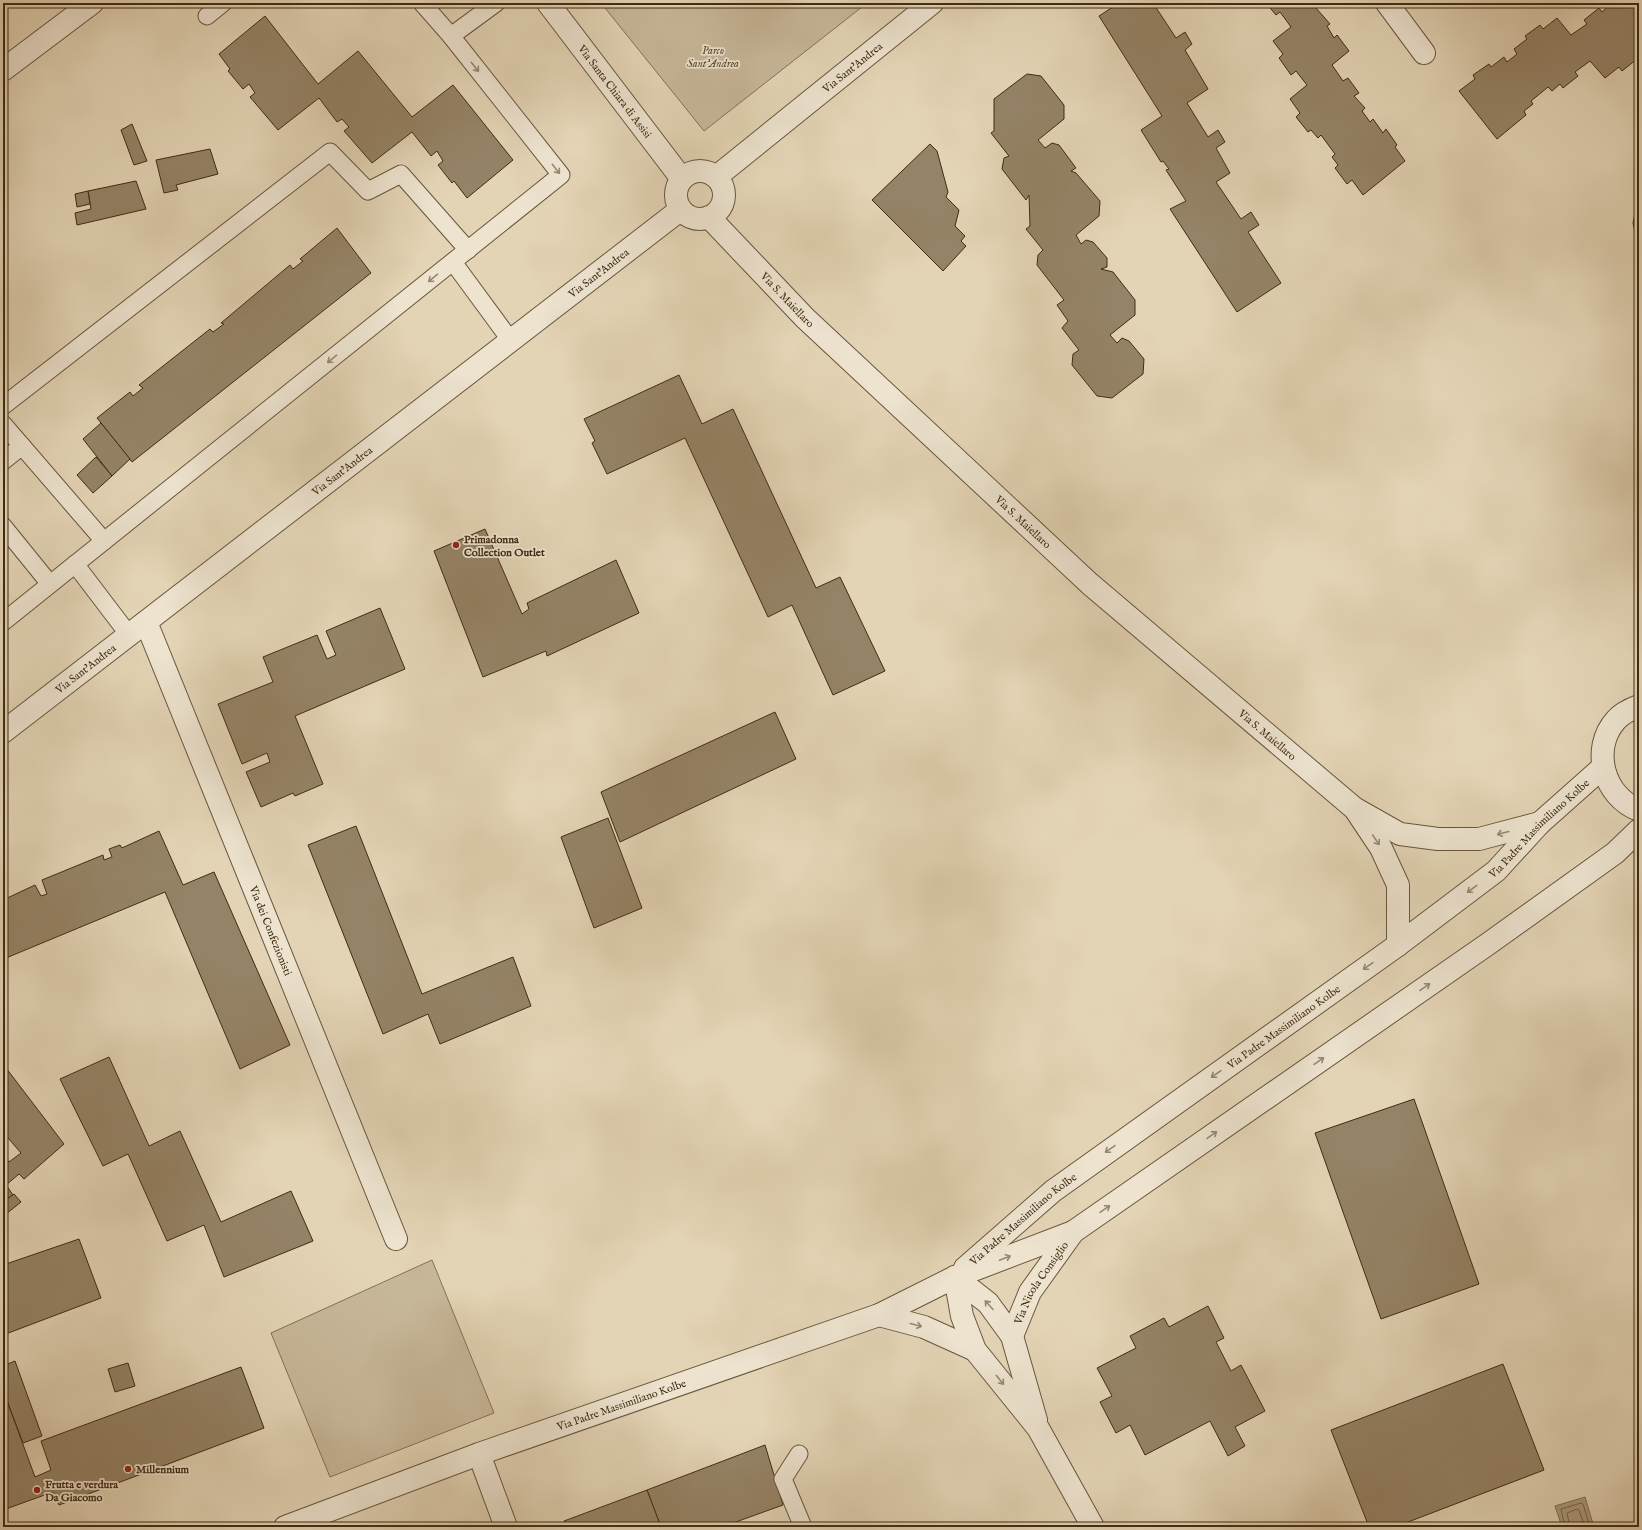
<svg xmlns="http://www.w3.org/2000/svg" width="1642" height="1530" font-family="'IM FELL English',serif">
<style>
.green{fill:#c7b799;stroke:#847156}
.water{fill:#ac9b7e;stroke:#816e53}
.lines{fill:none;stroke-linecap:round;stroke-linejoin:round}
.shore{stroke:#766348;stroke-width:1}
.building{fill:#958367;stroke:#402b13}
.service-casing{stroke:#69553c;stroke-width:19}
.minor-casing{stroke:#69553c;stroke-width:24}
.tertiary-casing{stroke:#69553c;stroke-width:24}
.service{stroke:#ede3cf;stroke-width:17}
.minor{stroke:#ede3cf;stroke-width:22}
.tertiary{stroke:#ede3cf;stroke-width:22}
.oneway{stroke:#968771}
.poi-dot{fill:#8f2418;stroke:#ede3cf;stroke-width:1.5}
.labels{text-anchor:middle;stroke-width:3.5;stroke-linejoin:round;paint-order:stroke}
.park-label{font-size:11px;font-style:italic;fill:#5b472e;stroke:#ede3cf}
.street-label{font-size:11px;fill:#402b13;stroke:#ede3cf}
.poi-label{font-size:11px;font-weight:bold;fill:#402b13;stroke:#ede3cf;text-anchor:start}
</style>
<rect width="100%" height="100%" fill="#e3d4b5"/>
<filter id="stains"><feTurbulence type="fractalNoise" baseFrequency=".005" numOctaves="4"/><feColorMatrix values="0 0 0 0 .2 0 0 0 0 .09 0 0 0 0 .02 0 0 0 .5 -.17"/></filter>
<radialGradient id="worn" r=".72"><stop offset=".6" stop-color="#630" stop-opacity="0"/><stop offset="1" stop-color="#630" stop-opacity=".3"/></radialGradient>
<g class="green">
<path d="M601 3H867L704 131Z"/>
<path d="M432 1260 494 1413 330 1477 271 1333Z"/>
</g>
<path class="water" d="M1585 1497 1594 1527H1562L1555 1506Z"/>
<g class="lines">
<g class="shore">
<path d="M1565 1527 1561 1509 1581 1503 1583 1504 1590 1527"/>
<path d="M1570 1527 1567 1513 1577 1509 1579 1510 1585 1527"/>
</g>
</g>
<g class="building">
<path d="M1119 3H1153L1176 38 1185 32 1192 44 1185 50 1208 89 1187 103 1208 137 1218 130 1225 142 1216 148 1230 173 1216 182 1241 219 1251 212 1259 225 1248 232 1281 283 1237 312 1170 209 1186 201 1166 170 1169 169 1163 161 1161 162 1141 130 1162 116 1099 16Z"/>
<path d="M1266 3H1322L1316 8 1330 24 1327 26 1334 38 1337 35 1349 51 1332 65 1343 81 1348 78 1359 93 1354 96 1365 108 1362 111 1370 122 1373 119 1383 133 1386 129 1397 145 1395 147 1405 161 1363 195 1352 180 1347 184 1335 168 1338 165 1332 157 1335 154 1321 135 1318 138 1311 130 1308 132 1296 117 1300 113 1290 99 1307 85 1296 71 1291 75 1279 58 1283 54 1273 41 1291 27 1280 12 1276 15Z"/>
<path d="M1612 3H1615L1617 6 1622 3H1639V53L1634 56 1637 59 1622 71 1619 67 1605 78 1590 61 1575 72 1578 76 1563 88 1560 84 1552 91 1548 87 1531 101 1533 104 1524 111 1526 115 1497 139 1459 91 1475 79 1473 75 1489 64 1491 67 1504 57 1507 62 1517 54 1514 49 1527 39 1525 36 1540 25 1543 29 1557 18 1571 35 1587 24 1584 20 1599 8 1602 12Z"/>
<path d="M265 16 318 84 358 51 412 117 453 85 513 160 467 198 454 181 452 183 438 165 443 161 437 151 431 156 412 132 372 163 344 131 349 127 342 119 337 122 319 98 278 130 250 97 255 93 249 84 243 89 228 71 230 69 219 54Z"/>
<path d="M1027 74 1041 76 1064 105V119L1038 140 1045 148 1052 143 1059 145 1076 168 1071 171 1076 173 1100 201 1099 216 1076 235 1081 244 1086 240 1093 242 1107 258V267L1101 269 1113 272 1135 300V315L1110 335 1117 343 1122 338 1129 341 1144 359 1143 374 1112 398 1097 396 1072 365 1073 354 1079 350 1062 328 1068 321 1057 305 1064 300 1037 265 1038 255 1043 250 1026 229 1030 226 1029 195 1026 200 1002 169 1004 158 1009 156 991 133 994 131V99Z"/>
<path d="M132 124 147 161 134 165 121 130Z"/>
<path d="M930 144 937 151 948 192 946 197 959 210 955 226 965 236 961 241 966 246 943 271 872 200Z"/>
<path d="M210 149 218 174 176 185 178 190 164 193 156 160Z"/>
<path d="M136 181 146 209 77 225 75 213 91 209 88 191Z"/>
<path d="M88 191 90 204 77 207 75 194Z"/>
<path d="M1639 193V251L1633 223Z"/>
<path d="M337 228 371 273 132 462 97 418 130 392 133 396 143 388 139 385 210 329 213 332 224 324 221 323 290 265 293 269 303 261 300 259Z"/>
<path d="M679 375 702 424 733 409 816 588 840 577 885 671 833 695 792 605 768 617 685 438 607 474 592 443 595 441 584 419Z"/>
<path d="M101 423 130 459 112 476 83 439Z"/>
<path d="M96 457 112 476 93 493 77 475Z"/>
<path d="M485 529 522 614 529 609 527 603 616 560 639 613 547 656 546 651 483 677 434 551Z"/>
<path d="M380 608 405 669 295 716 323 784 295 796 293 793 261 807 246 772 270 762 267 753 242 764 218 704 273 682 263 657 317 635 327 659 336 655 326 631Z"/>
<path d="M775 712 796 759 620 842 601 792Z"/>
<path d="M608 818 642 908 594 928 561 837Z"/>
<path d="M356 826 422 994 513 957 531 1006 440 1044 428 1014 383 1034 308 845Z"/>
<path d="M159 831 183 885 214 872 290 1045 240 1069 165 892 6 958 3 949V900L35 885 41 896 47 894 42 880 103 855 104 860 112 857 109 849 120 845 122 848Z"/>
<path d="M109 1057 149 1146 180 1131 221 1222 291 1191 313 1241 224 1277 204 1225 167 1241 128 1154 103 1166 60 1079Z"/>
<path d="M3 1064 64 1144 24 1179 19 1174 6 1185 13 1195 3 1202V1154L9 1162 21 1153 3 1132Z"/>
<path d="M1414 1099 1479 1284 1381 1319 1315 1133Z"/>
<path d="M14 1194 21 1202 6 1214 3 1212V1202Z"/>
<path d="M79 1239 101 1298 3 1335V1265Z"/>
<path d="M1208 1306 1224 1338 1216 1342 1231 1371 1241 1365 1265 1411 1235 1427 1245 1446 1228 1456 1210 1421 1145 1455 1130 1425 1116 1433 1100 1402 1112 1396 1097 1368 1136 1348 1130 1336 1164 1318 1169 1327Z"/>
<path d="M15 1361 42 1436 23 1443 3 1390V1366Z"/>
<path d="M128 1363 135 1386 115 1392 108 1369Z"/>
<path d="M1503 1364 1544 1470 1395 1527H1369L1331 1430Z"/>
<path d="M241 1367 264 1428 59 1505 53 1492 3 1510V1390L35 1477 51 1470 41 1441Z"/>
<path d="M765 1445 783 1505 722 1527H661L647 1490Z"/>
<path d="M647 1490 661 1527H566L564 1521Z"/>
</g>
<g class="lines">
<defs>
<g id="service">
<path d="M207 16 223 3"/>
<path d="M451 36 496 3"/>
<path d="M453 262 511 341"/>
<path d="M3 406 330 152 368 191 401 174 468 250"/>
<path d="M3 424 104 541"/>
<path d="M3 461 22 446"/>
<path d="M3 526 50 584"/>
<path d="M75 564 129 635"/>
<path d="M3 622 561 175 451 36 422 3"/>
<path d="M799 1454 783 1479 803 1527"/>
</g>
<g id="minor">
<path id="s1" d="M548 3 682 179"/>
<path d="M1387 3 1424 53"/>
<path d="M3 70 92 3"/>
<path id="s2" d="M709 217 805 318 1090 584 1354 808 1400 834 1438 839H1479L1540 823"/>
<path id="s3" d="M146 622 396 1239"/>
<path d="M1639 706C1631 709 1622 713 1616 720 1590 749 1604 797 1639 810"/>
<path d="M1357 812 1381 848 1398 885V945"/>
<path id="s4" d="M965 1268 1053 1191 1398 945 1496 871 1540 823 1603 767"/>
<path d="M955 1277 962 1316 975 1350 1038 1428 1093 1527"/>
<path d="M955 1277 988 1303 1012 1336 1036 1420"/>
<path d="M879 1315 924 1327 975 1350"/>
<path id="s5" d="M1012 1336 1030 1292 1073 1232"/>
<path d="M479 1454 506 1527"/>
<path id="s6" d="M285 1527 479 1454 879 1315 955 1277 1073 1232 1488 944 1615 853 1639 830"/>
</g>
<g id="tertiary">
<circle cx="700" cy="195" r="24"/>
<path id="s7" d="M716 177 932 3"/>
<path id="s8" d="M3 732 680 210"/>
</g>
</defs>
<use href="#service" class="service-casing"/>
<use href="#minor" class="minor-casing"/>
<use href="#tertiary" class="tertiary-casing"/>
<use href="#service" class="service"/>
<use href="#minor" class="minor"/>
<use href="#tertiary" class="tertiary"/>
</g>
<defs><path id="oneway-shaft" d="M-6 0H5M1.5-3L5.5 0L1.5 3" fill="none" stroke-width="1.6" stroke-linecap="round" stroke-linejoin="round"/></defs>
<g class="oneway">
<use href="#oneway-shaft" transform="translate(475 67) rotate(52)"/>
<use href="#oneway-shaft" transform="translate(556 169) rotate(52)"/>
<use href="#oneway-shaft" transform="translate(433 278) rotate(141)"/>
<use href="#oneway-shaft" transform="translate(332 359) rotate(141)"/>
<use href="#oneway-shaft" transform="translate(1503 833) rotate(165)"/>
<use href="#oneway-shaft" transform="translate(1376 840) rotate(56)"/>
<use href="#oneway-shaft" transform="translate(1472 889) rotate(143)"/>
<use href="#oneway-shaft" transform="translate(1368 966) rotate(145)"/>
<use href="#oneway-shaft" transform="translate(1425 987) rotate(-35)"/>
<use href="#oneway-shaft" transform="translate(1319 1061) rotate(-35)"/>
<use href="#oneway-shaft" transform="translate(1216 1074) rotate(145)"/>
<use href="#oneway-shaft" transform="translate(1212 1135) rotate(-35)"/>
<use href="#oneway-shaft" transform="translate(1110 1149) rotate(145)"/>
<use href="#oneway-shaft" transform="translate(1105 1209) rotate(-35)"/>
<use href="#oneway-shaft" transform="translate(1005 1258) rotate(-21)"/>
<use href="#oneway-shaft" transform="translate(989 1305) rotate(-132)"/>
<use href="#oneway-shaft" transform="translate(916 1325) rotate(15)"/>
<use href="#oneway-shaft" transform="translate(1000 1380) rotate(51)"/>
</g>
<g class="poi-dot">
<circle cx="456" cy="545" r="4"/>
<circle cx="128" cy="1469" r="4"/>
<circle cx="37" cy="1490" r="4"/>
</g>
<g class="labels">
<g class="park-label">
<text x="713" y="54">Parco<tspan x="713" dy="13">Sant'Andrea</tspan></text>
</g>
<g class="street-label">
<text dy="4" stroke="none"><textPath href="#s7" startOffset="175">Via Sant'Andrea</textPath></text>
<text dy="4" stroke="none"><textPath href="#s1" startOffset="111">Via Santa Chiara di Assisi</textPath></text>
<text dy="4" stroke="none"><textPath href="#s8" startOffset="752">Via Sant'Andrea</textPath></text>
<text dy="4" stroke="none"><textPath href="#s2" startOffset="114">Via S. Maiellaro</textPath></text>
<text dy="4" stroke="none"><textPath href="#s8" startOffset="428">Via Sant'Andrea</textPath></text>
<text dy="4" stroke="none"><textPath href="#s2" startOffset="438">Via S. Maiellaro</textPath></text>
<text dy="4" stroke="none"><textPath href="#s8" startOffset="104">Via Sant'Andrea</textPath></text>
<text dy="4" stroke="none"><textPath href="#s2" startOffset="762">Via S. Maiellaro</textPath></text>
<text dy="4" stroke="none"><textPath href="#s4" startOffset="724">Via Padre Massimiliano Kolbe</textPath></text>
<text dy="4" stroke="none"><textPath href="#s3" startOffset="333">Via dei Confezionisti</textPath></text>
<text dy="4" stroke="none"><textPath href="#s4" startOffset="400">Via Padre Massimiliano Kolbe</textPath></text>
<text dy="4" stroke="none"><textPath href="#s4" startOffset="76">Via Padre Massimiliano Kolbe</textPath></text>
<text dy="4" stroke="none"><textPath href="#s5" startOffset="61">Via Nicola Consiglio</textPath></text>
<text dy="4" stroke="none"><textPath href="#s6" startOffset="358">Via Padre Massimiliano Kolbe</textPath></text>
</g>
<g class="poi-label">
<text x="464" y="543">Primadonna<tspan x="464" dy="13">Collection Outlet</tspan></text>
<text x="136" y="1473">Millennium</text>
<text x="45" y="1488">Frutta e verdura<tspan x="45" dy="13">Da Giacomo</tspan></text>
</g>
</g>
<rect width="1642" height="1530" fill="none" stroke="#e3d4b5" stroke-width="16"/>
<rect x="4" y="4" width="1634" height="1522" fill="none" stroke="#402b13" stroke-width="2"/>
<rect x="8" y="8" width="1626" height="1514" fill="none" stroke="#402b13"/>
<rect width="100%" height="100%" filter="url(#stains)"/>
<rect width="100%" height="100%" fill="url(#worn)"/>
</svg>
